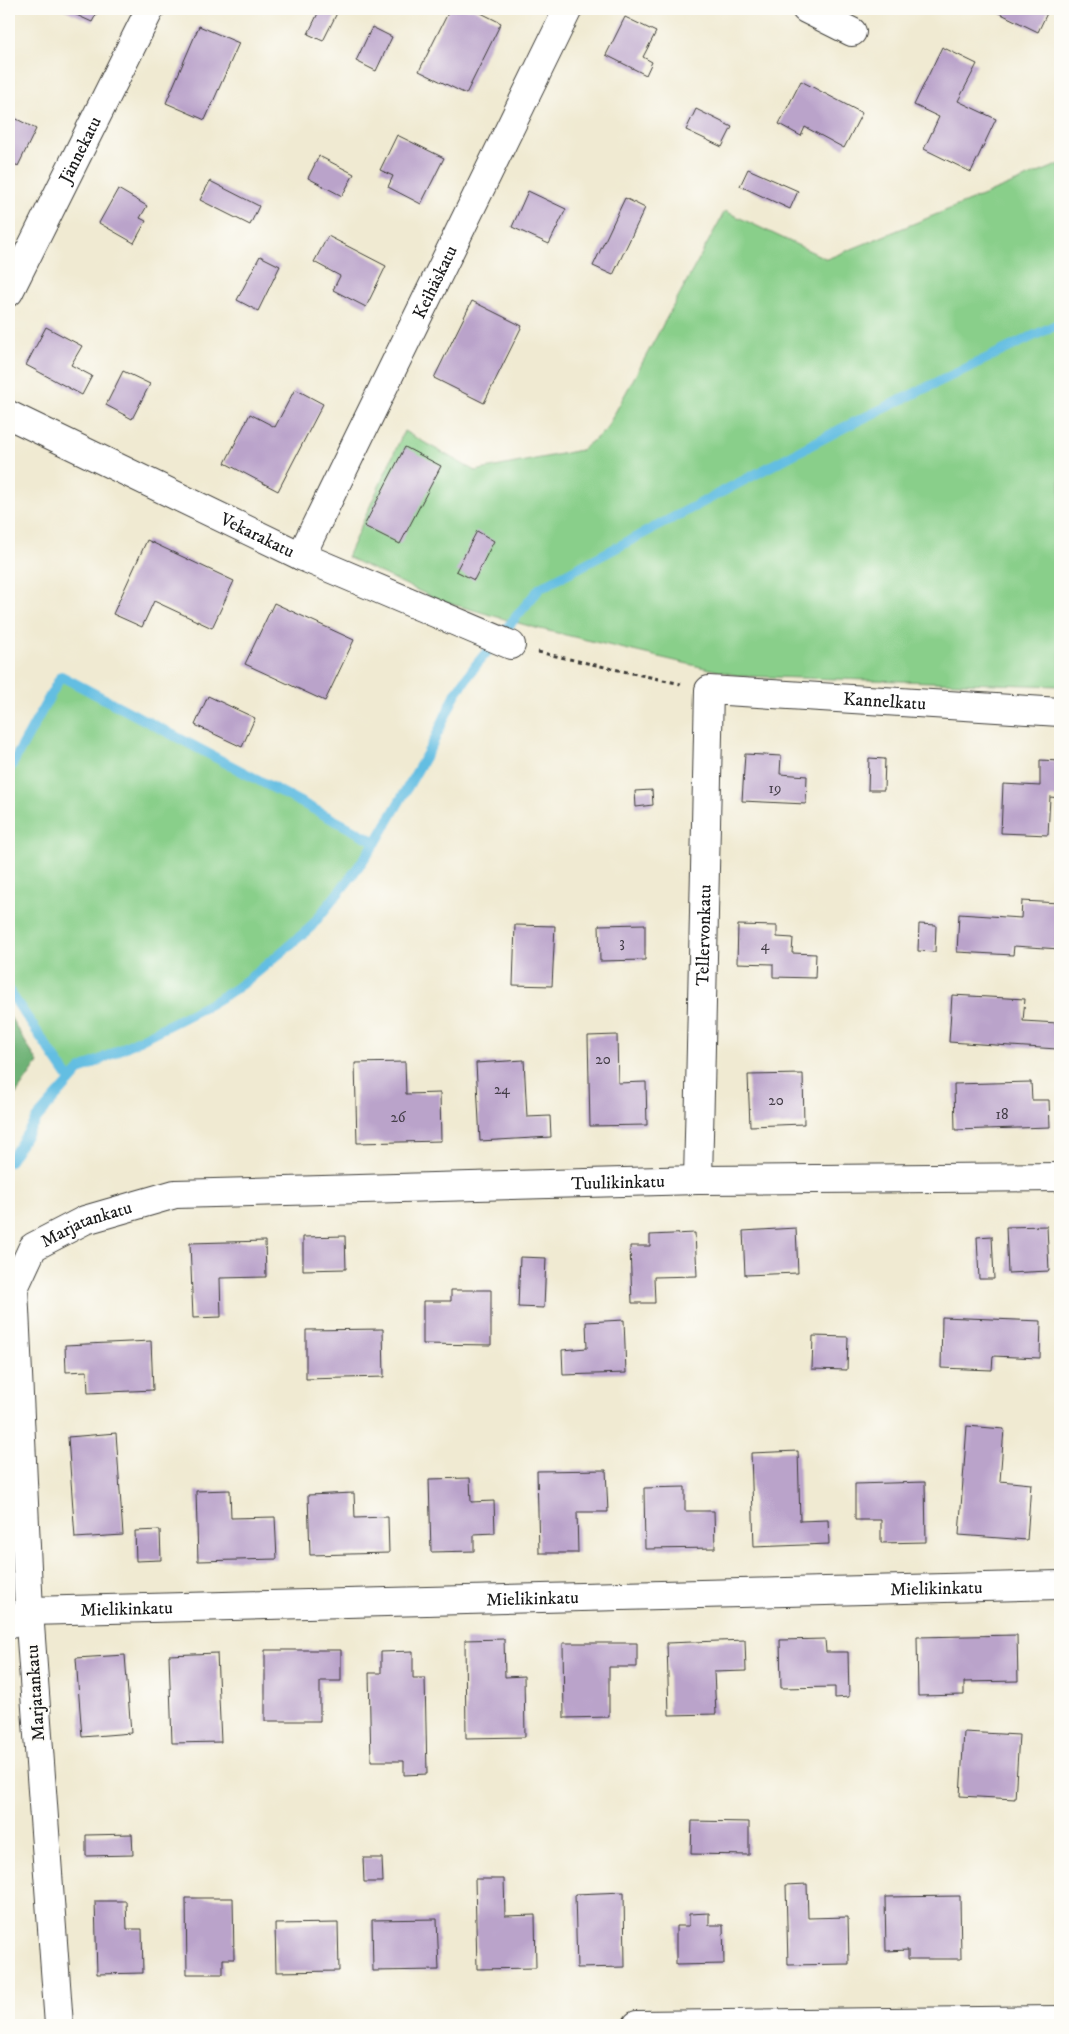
<svg xmlns="http://www.w3.org/2000/svg" width="1069" height="2034" font-family="'IM FELL DW Pica',serif">
<style>
.green{fill:#89cf8a;stroke:#527653}
.forest{fill:#6eb276;stroke:#456749}
.lines{fill:none;stroke-linecap:round;stroke-linejoin:round}
.stream{stroke:#64bee2;stroke-width:10}
.building{fill:#baa3ca}
.minor-casing{stroke:#3c3b37;stroke-width:30}
.path{stroke:#3c3b37;stroke-width:3;stroke-dasharray:4 4;stroke-linecap:butt}
.minor{stroke:#fff;stroke-width:28}
.labels{text-anchor:middle;stroke-width:4;stroke-linejoin:round;paint-order:stroke}
.number-label{font-size:15px;fill:#443e48}
.street-label{font-size:18px;fill:#1c1c1c;stroke:#fdfcf7}
</style>
<rect width="100%" height="100%" fill="#fdfcf7"/>
<filter id="ink" filterUnits="userSpaceOnUse"><feTurbulence type="fractalNoise" baseFrequency=".02" numOctaves="2"/><feDisplacementMap in="SourceGraphic" scale="10" xChannelSelector="R" yChannelSelector="G"/><feConvolveMatrix kernelMatrix="1 2 1 2 8 2 1 2 1" color-interpolation-filters="sRGB"/></filter>
<filter id="wash" filterUnits="userSpaceOnUse"><feTurbulence type="fractalNoise" baseFrequency=".0096" numOctaves="4" result="noise"/><feDisplacementMap in="SourceGraphic" scale="20" xChannelSelector="R" yChannelSelector="G"/><feGaussianBlur stdDeviation="1.12" result="paint"/><feColorMatrix in="noise" values="0 0 0 0 0 0 0 0 0 0 0 0 0 0 0 0 0 1.4 0 .05"/><feComposite in="paint" operator="in"/></filter>
<g filter="url(#wash)">
<rect width="100%" height="100%" fill="#f0ead2"/>
<g class="green">
<path d="M1060 164V686L739 676 536 628 438 600 347 557 404 431 475 471 581 450 605 431 725 211 827 259Z"/>
<path d="M61 676 376 842 351 877 310 928 259 971 210 1004 80 1070 70 1080 9 991V770Z"/>
</g>
<path class="forest" d="M9 1015 38 1063 9 1104Z"/>
<g class="lines">
<g class="stream">
<path d="M9 770 61 676 376 842"/>
<path d="M9 991 70 1080"/>
<path d="M9 1162 37 1118 80 1070 210 1004 235 989 259 971 310 928 351 877 376 842 432 745 456 693 476 665 540 588 845 427 1060 323"/>
</g>
</g>
<g id="blocks">
<g class="building">
<path d="M63 9H99L92 22Z"/>
<path d="M320 9H339L323 41 308 34Z"/>
<path d="M450 9H473L501 23 466 94 419 71Z"/>
<path d="M991 9H1049L1038 32Z"/>
<path d="M625 17 656 32 643 57 652 62 646 75 606 55Z"/>
<path d="M199 26 239 43 205 120 166 103Z"/>
<path d="M372 27 392 37 376 71 356 61Z"/>
<path d="M942 47 977 64 958 101 996 119 971 172 924 149 939 117 914 105Z"/>
<path d="M801 81 862 113 844 148 805 127 801 136 779 124Z"/>
<path d="M696 109 732 127 722 147 686 130Z"/>
<path d="M9 115 36 129 18 166 9 161Z"/>
<path d="M397 135 444 158 421 204 388 187 393 176 380 170Z"/>
<path d="M319 156 354 174 342 196 308 178Z"/>
<path d="M748 169 798 191 790 209 740 186Z"/>
<path d="M210 181 259 206 250 225 200 200Z"/>
<path d="M118 189 147 206 140 218 146 221 134 243 99 223Z"/>
<path d="M528 191 566 209 549 244 512 227Z"/>
<path d="M625 198 645 208 613 275 593 266Z"/>
<path d="M328 236 386 266 366 307 333 290 340 276 314 262Z"/>
<path d="M260 256 280 266 258 311 237 300Z"/>
<path d="M472 301 522 326 484 403 434 378Z"/>
<path d="M46 327 82 346 71 365 92 376 82 395 26 365Z"/>
<path d="M123 371 150 384 132 419 106 405Z"/>
<path d="M295 389 323 404 278 491 225 463 250 414 275 427Z"/>
<path d="M405 447 441 466 400 544 364 526Z"/>
<path d="M477 531 494 541 474 580 456 571Z"/>
<path d="M147 540 234 581 212 628 154 601 142 627 113 614Z"/>
<path d="M274 603 354 640 325 701 245 664Z"/>
<path d="M208 696 255 718 242 747 195 725Z"/>
<path d="M745 754 781 756 780 774 807 776 806 804 742 801Z"/>
<path d="M869 758 885 759 884 790H868Z"/>
<path d="M1040 760 1060 761V798L1050 797 1048 835 1001 833 1003 784 1040 786Z"/>
<path d="M652 790 653 805 636 807 635 791Z"/>
<path d="M1022 901 1060 903V949L1014 946 1013 955 957 952 959 914 1021 918Z"/>
<path d="M645 924V960L600 961 599 925Z"/>
<path d="M919 924 936 925 935 952 918 951Z"/>
<path d="M515 925 555 926 552 986 513 985Z"/>
<path d="M738 925 777 926V937L793 938 792 953 816 954 815 978 773 977V964L737 963Z"/>
<path d="M952 995 1025 999 1023 1021 1058 1023 1057 1049 949 1042Z"/>
<path d="M617 1035 618 1083 646 1082 647 1125 590 1126 588 1036Z"/>
<path d="M524 1060 527 1117 550 1116 551 1137 480 1141 476 1063Z"/>
<path d="M405 1062 406 1094 440 1093 441 1141 357 1143 355 1063Z"/>
<path d="M803 1074 804 1124 750 1126 748 1075Z"/>
<path d="M1031 1082 1032 1100H1049L1050 1127 955 1130 954 1084Z"/>
<path d="M1047 1226 1049 1271 1008 1273 1006 1227Z"/>
<path d="M796 1228 798 1273 745 1275 743 1231Z"/>
<path d="M695 1233 697 1276 654 1277 655 1303H632L630 1246H650V1235Z"/>
<path d="M345 1236 346 1269 303 1270V1237Z"/>
<path d="M992 1236 994 1279H979L977 1237Z"/>
<path d="M265 1241 266 1277 220 1278 221 1317 193 1318 190 1243Z"/>
<path d="M520 1257 546 1258 544 1308 518 1307Z"/>
<path d="M451 1290H491V1345L423 1344V1301H451Z"/>
<path d="M942 1317 1041 1321 1040 1358 993 1356 992 1370 941 1368Z"/>
<path d="M624 1320 626 1373 563 1375 562 1350 587 1348 586 1322Z"/>
<path d="M383 1329 384 1377 306 1379V1330Z"/>
<path d="M813 1336 848 1337 847 1370 812 1369Z"/>
<path d="M151 1341 153 1390 88 1393 87 1371 66 1372 65 1345Z"/>
<path d="M967 1426 1004 1429 1000 1481 1031 1484 1027 1540 959 1535Z"/>
<path d="M116 1433 123 1535 75 1538 68 1437Z"/>
<path d="M798 1451 800 1521 828 1520 829 1544 754 1547 751 1453Z"/>
<path d="M606 1470 608 1512H577L578 1553H539L537 1471Z"/>
<path d="M470 1478 471 1502 494 1501 495 1533 474 1534V1551L431 1552 429 1479Z"/>
<path d="M925 1482 926 1542 881 1543V1520H855V1484Z"/>
<path d="M685 1487V1511H714L715 1548 645 1549 644 1488Z"/>
<path d="M230 1490 231 1518 275 1517 277 1559 198 1561 196 1491Z"/>
<path d="M354 1493 355 1518 388 1517 389 1553 310 1555 308 1495Z"/>
<path d="M160 1530 161 1560 136 1561 135 1531Z"/>
<path d="M1017 1635 1018 1681 964 1682V1695L918 1696 917 1637Z"/>
<path d="M504 1639 505 1677 524 1676 525 1737 466 1738 465 1640Z"/>
<path d="M825 1639 826 1652H848L849 1697 835 1698V1687L781 1688 780 1640Z"/>
<path d="M745 1640 746 1671 714 1672 716 1714 669 1715 667 1643Z"/>
<path d="M563 1643H637V1667H609V1717L564 1718Z"/>
<path d="M265 1650H341V1681H320V1721H265Z"/>
<path d="M413 1651V1678H425L427 1774 404 1775V1761H371L369 1673H381V1652Z"/>
<path d="M217 1653 221 1742 172 1743 169 1655Z"/>
<path d="M125 1655 131 1733 82 1737 76 1658Z"/>
<path d="M964 1732 1019 1735 1015 1799 960 1796Z"/>
<path d="M692 1821 749 1822V1855L691 1854Z"/>
<path d="M132 1834 133 1855 86 1856V1835Z"/>
<path d="M363 1858H382L383 1882H364Z"/>
<path d="M475 1879H504L505 1916 535 1915 536 1968 477 1969Z"/>
<path d="M807 1884 808 1918 848 1917 849 1964 788 1965 786 1885Z"/>
<path d="M624 1892 625 1967 577 1968 575 1894Z"/>
<path d="M960 1896 961 1959H908V1950L886 1951 885 1897Z"/>
<path d="M186 1898H233L234 1959H223V1974H187Z"/>
<path d="M95 1901H126L127 1929H142L143 1973 97 1974Z"/>
<path d="M709 1913V1925H723L724 1964 676 1965V1926H689V1914Z"/>
<path d="M437 1919 439 1970 373 1971 372 1920Z"/>
<path d="M338 1923 339 1971 276 1972 275 1924Z"/>
</g>
</g>
</g>
<g filter="url(#ink)">
<use href="#blocks" fill-opacity="0" stroke="#3c3b37" stroke-width="1"/>
<g class="lines">
<defs>
<g id="minor">
<path d="M806 9 852 32"/>
<path id="s1" d="M9 292 150 9"/>
<path id="s2" d="M9 415 301 556 511 645"/>
<path id="s3" d="M301 556 568 9"/>
<path id="s4" d="M698 1180 709 690 1060 712"/>
<path id="s5" d="M9 1625 29 1611 1060 1585"/>
<path id="s6" d="M59 2025 29 1611 14 1288 33 1247 85 1220 175 1194 698 1180 1060 1177"/>
<path d="M637 2025 1060 2020"/>
</g>
</defs>
<use href="#minor" class="minor-casing"/>
<path class="path" d="M538 652 681 684"/>
<use href="#minor" class="minor"/>
</g>
</g>
<g class="labels">
<g class="number-label">
<text x="775" y="793">19</text>
<text x="622" y="947">3</text>
<text x="765" y="950">4</text>
<text x="603" y="1064">20</text>
<text x="502" y="1094">24</text>
<text x="776" y="1105">20</text>
<text x="1002" y="1119">18</text>
<text x="398" y="1122">26</text>
</g>
<g class="street-label">
<text dy="6" stroke="none"><textPath href="#s1" startOffset="159">Jännekatu</textPath></text>
<text dy="6" stroke="none"><textPath href="#s3" startOffset="305">Keihäskatu</textPath></text>
<text dy="6" stroke="none"><textPath href="#s2" startOffset="276">Vekarakatu</textPath></text>
<text dy="6" stroke="none"><textPath href="#s4" startOffset="666">Kannelkatu</textPath></text>
<text dy="6" stroke="none"><textPath href="#s4" startOffset="245">Tellervonkatu</textPath></text>
<text dy="6" stroke="none"><textPath href="#s6" startOffset="1379">Tuulikinkatu</textPath></text>
<text dy="6" stroke="none"><textPath href="#s6" startOffset="842">Marjatankatu</textPath></text>
<text dy="6" stroke="none"><textPath href="#s5" startOffset="932">Mielikinkatu</textPath></text>
<text dy="6" stroke="none"><textPath href="#s5" startOffset="528">Mielikinkatu</textPath></text>
<text dy="6" stroke="none"><textPath href="#s5" startOffset="122">Mielikinkatu</textPath></text>
<text transform="translate(35 1693) rotate(-94)" y="6">Marjatankatu</text>
</g>
</g>
<rect width="1069" height="2034" fill="none" stroke="#fdfcf7" stroke-width="30"/>
</svg>
